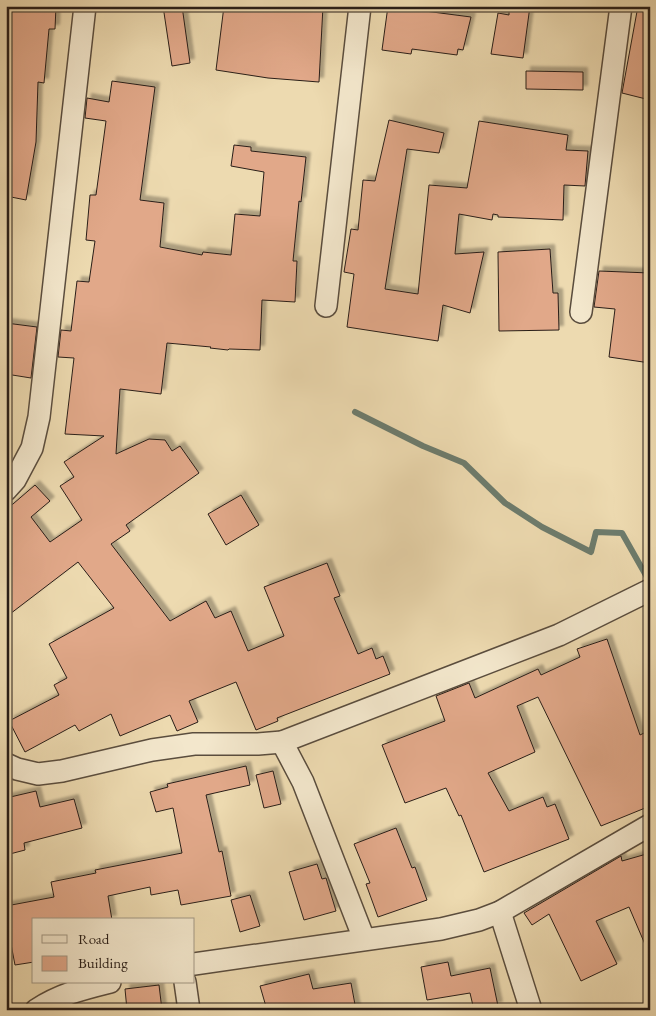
<svg xmlns="http://www.w3.org/2000/svg" width="656" height="1016" font-family="'EB Garamond',serif">
<style>
.lines{fill:none;stroke-linecap:round;stroke-linejoin:round}
.stream{stroke:#6d7c6d;stroke-width:6}
.building{fill:#e1a889;stroke:#291e18;filter:url(#shadow)}
.street-casing{stroke:#5a4d3e;stroke-width:24}
.street{stroke:#f3e7cc;stroke-width:21}
</style>
<defs>
<filter id="shadow"><feDropShadow dx="4.5" dy="-4.5" stdDeviation="1" flood-color="#0004"/></filter>
</defs>
<rect width="100%" height="100%" fill="#eddab0"/>
<filter id="stains"><feTurbulence type="fractalNoise" baseFrequency=".004" numOctaves="4"/><feColorMatrix values="0 0 0 0 .2 0 0 0 0 .09 0 0 0 0 .02 0 0 0 .5 -.17"/></filter>
<radialGradient id="worn" r=".72"><stop offset=".6" stop-color="#630" stop-opacity="0"/><stop offset="1" stop-color="#630" stop-opacity=".3"/></radialGradient>
<g class="lines">
<path class="stream" d="M355 412 423 446 464 463 505 503 542 527 591 552 596 532 622 533 648 579"/>
</g>
<g class="building">
<path d="M6 6H56L55 29H49L44 83 38 82 36 142 26 200 6 196Z"/>
<path d="M163 6H182L190 63 172 66Z"/>
<path d="M224 6H323L319 82 268 78 216 70Z"/>
<path d="M388 6H418L417 10 471 17 463 50 458 49 457 55 412 49 411 54 382 50Z"/>
<path d="M509 6H530L523 58 491 54 498 13 509 15Z"/>
<path d="M638 6H650V100L622 93Z"/>
<path d="M526 71 583 72V90L526 89Z"/>
<path d="M112 81 155 87 140 200 164 203 160 247 202 255 203 252 231 255 235 214 260 216 264 172 231 166 234 145 251 147V151L306 157 301 202 299 201 293 261H297L295 302 262 300 260 350 229 349 228 350 210 348 211 347 167 343 161 394 120 389 116 454 149 439 165 440 172 451 180 446 199 473 126 525 130 531 111 544 170 621 206 601 215 618 231 611 248 651 284 636 264 587 327 563 340 596 334 598 358 654 372 648 376 659 383 656 390 674 277 718 278 721 256 730 236 682 189 701 198 722 177 731 170 715 120 736 111 714 79 731 75 725 25 752 9 721 59 695 54 685 67 678 49 644 114 608 78 562 6 617V510L35 485 50 501 31 517 50 542 82 520 60 486 74 477 64 462 104 436 65 434 74 358 58 357 61 330 71 331 77 281 89 282 95 241 86 240 90 195H96L106 121 85 118 87 98 109 102Z"/>
<path d="M389 120 444 133 439 153 407 149 385 289 418 294 429 185 467 188 479 121 568 135 566 150 588 151 585 186 564 185 563 220 498 217V215L493 214 492 220 459 214 455 254 484 252 470 313 443 305 438 341 347 327 354 274 344 272 351 229 358 230 363 180 375 181Z"/>
<path d="M550 249 553 293H558L559 330 499 331 498 252Z"/>
<path d="M599 271 650 273V363L609 357 615 309 594 307Z"/>
<path d="M6 323 37 327 31 378 6 374Z"/>
<path d="M241 495 259 525 226 545 208 514Z"/>
<path d="M607 639 640 735 650 730V806L601 826 538 697 517 706 535 752 488 773 509 811 543 797 547 807 555 804 569 839 484 872 461 815 459 816 446 788 405 803 382 745 445 721 436 696 469 683 475 698 538 669 541 675 580 657 577 649Z"/>
<path d="M246 766 250 785 206 795 219 852 222 851 231 896 181 905 178 890 151 895 150 887 108 896 112 920H34V962L15 965 6 918V906L54 897 51 882 96 873 95 870 182 853 173 808 156 812 150 792 168 787 167 784Z"/>
<path d="M273 771 281 804 264 808 256 775Z"/>
<path d="M36 791 40 807 74 799 82 828 24 843 25 850 6 855V798Z"/>
<path d="M396 828 412 868 415 867 427 900 378 917 366 884 370 883 354 844Z"/>
<path d="M650 853V956L629 907 596 921 617 964 581 981 549 914 532 925 524 913 621 856 622 861Z"/>
<path d="M317 864 322 879 326 878 336 911 304 920 289 872Z"/>
<path d="M250 895 260 926 240 932 231 900Z"/>
<path d="M448 962 451 976 490 968 498 1006 474 1010 470 993 427 1000 421 967Z"/>
<path d="M309 974 313 989 351 983 356 1010H267L260 986Z"/>
<path d="M159 985 162 1010H127L125 989Z"/>
</g>
<g class="lines">
<defs>
<g id="street">
<path d="M326 306 360 6"/>
<path d="M581 312 621 6"/>
<path d="M6 490 15 480 32 448 39 417 85 6"/>
<path d="M282 742 303 782 364 939"/>
<path d="M6 764 17 769 38 774 62 771 152 750 194 744H258L282 742 559 635 650 590"/>
<path d="M500 912 531 1010"/>
<path d="M194 964 441 929 479 920 500 912 650 825"/>
<path d="M185 982 189 1010"/>
<path d="M36 1010C61 994 82 989 110 982"/>
</g>
</defs>
<use href="#street" class="street-casing"/>
<use href="#street" class="street"/>
</g>
<rect width="656" height="1016" fill="none" stroke="#eddab0" stroke-width="25"/>
<rect x="8" y="8" width="641" height="1001" fill="none" stroke="#291e18" stroke-width="2.5"/>
<rect x="12" y="12" width="631" height="991" fill="none" stroke="#291e18"/>
<rect x="32" y="918" width="162" height="65" fill="#f3e7cc" stroke="#a29784"/>
<rect x="42" y="935" width="25" height="8" fill="#f3e7cc" stroke="#a29784"/>
<text x="78" y="944" font-size="15" fill="#291e18">Road</text>
<rect x="42" y="956" width="25" height="15" fill="#e1a889" stroke="#a29784"/>
<text x="78" y="968" font-size="15" fill="#291e18">Building</text>
<rect width="100%" height="100%" filter="url(#stains)"/>
<rect width="100%" height="100%" fill="url(#worn)"/>
</svg>
